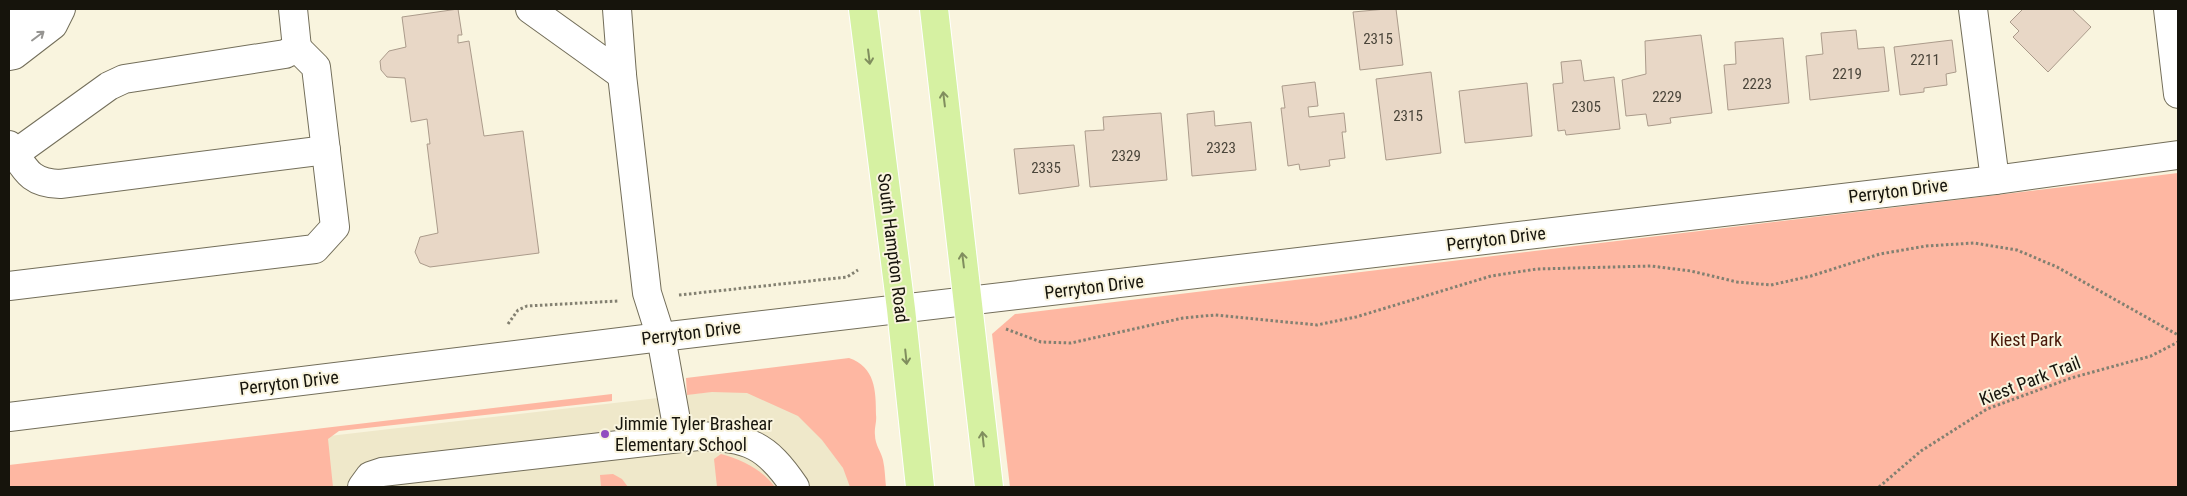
<svg xmlns="http://www.w3.org/2000/svg" width="2187" height="496" font-family="'Roboto Condensed',sans-serif">
<style>
.built{fill:#efe8ca}
.green{fill:#feb7a2}
.building{fill:#e8d7c6;stroke:#ab9b8b}
.lines{fill:none;stroke-linecap:round;stroke-linejoin:round}
.minor-casing{stroke:#736e5a;stroke-width:30}
.major-casing{stroke:#fff;stroke-width:30}
.path{stroke:#838071;stroke-width:3;stroke-dasharray:2.5 2.5;stroke-linecap:butt}
.minor{stroke:#fff;stroke-width:28}
.major{stroke:#d6f1a2;stroke-width:28}
.oneway{stroke:#969592}
.oneway2{stroke:#808e5e}
.poi-dot{fill:#924cc0;stroke:#f9f4de;stroke-width:2}
.labels{text-anchor:middle;stroke-width:4;stroke-linejoin:round;paint-order:stroke}
.number-label{font-size:15px;fill:#4a453a}
.street-label{font-size:18px;fill:#16140c;stroke:#f9f4de}
.park-label{font-size:18px;fill:#491809;stroke:#f9f4de}
.poi-label{font-size:18px;fill:#16140c;stroke:#f9f4de;text-anchor:start}
</style>
<rect width="100%" height="100%" fill="#f9f4de"/>
<path class="built" d="M856 375 870 487H9V473Z"/>
<g class="green">
<path d="M2178 173V487H1010L992 334 1015 314Z"/>
<path d="M849 358C875 367 876 390 876 415 877 422 874 428 875 435 875 445 881 451 883 460 885 469 885 478 886 487H850L843 468 822 440 798 416 747 393 712 392 687 395 686 378Z"/>
<path d="M612 394V401L339 431 328 439 333 487H9V465Z"/>
<path d="M721 454C743 460 761 469 775 487H717L714 459Z"/>
<path d="M613 474 622 479 628 487H601L600 475Z"/>
</g>
<g class="building">
<path d="M458 9 462 35H458V43L469 41 484 136 523 131 539 253 430 267 420 263 415 252 420 237 438 233 427 144H430L427 119 411 122 405 78 387 77 381 70 380 61 389 51 406 47 402 17Z"/>
<path d="M1386 9H1396L1403 65 1360 70 1353 12Z"/>
<path d="M2023 9H2072L2091 27 2048 72 2013 37 2019 31 2010 22Z"/>
<path d="M1856 30 1858 49 1884 47 1889 91 1810 100 1806 56 1823 54 1821 33Z"/>
<path d="M1701 35 1712 113 1670 118 1671 123 1648 126 1646 114 1626 116 1622 80 1646 74 1645 41Z"/>
<path d="M1783 38 1789 103 1728 110 1724 65 1736 64 1735 42Z"/>
<path d="M1952 40 1956 72 1946 74 1947 85 1924 88V92L1900 95 1894 47Z"/>
<path d="M1581 60 1584 81 1614 77 1620 129 1566 135 1565 130 1558 131 1553 84 1563 83 1561 62Z"/>
<path d="M1431 72 1441 153 1386 160 1376 79Z"/>
<path d="M1315 82 1318 106 1308 107 1309 117 1344 113 1346 132H1342L1345 158 1329 160 1330 166 1300 170 1299 164 1288 166 1281 108H1285L1282 86Z"/>
<path d="M1527 83 1532 136 1465 143 1459 91Z"/>
<path d="M1214 111 1215 126 1251 122 1256 170 1192 176 1187 114Z"/>
<path d="M1161 113 1167 180 1090 187 1085 131 1104 130 1103 117Z"/>
<path d="M1074 145 1079 186 1019 194 1014 149Z"/>
</g>
<g class="lines">
<defs>
<g id="minor">
<path d="M530 9 622 75 617 9"/>
<path d="M1973 9 1995 180"/>
<path d="M2168 9 2178 94"/>
<path d="M9 28 34 9"/>
<path d="M9 56 14 55 53 25 61 9"/>
<path d="M622 75 647 293 661 337 679 437"/>
<path d="M9 145C25 168 28 183 60 184L326 150"/>
<path d="M9 158 109 86 124 79 285 54 297 48 293 9"/>
<path d="M9 286 315 249 335 227 316 67 297 48"/>
<path d="M9 417 661 337 1995 180 2178 155"/>
<path d="M362 487 370 476 382 472 698 436C749 438 766 444 795 487"/>
</g>
<g id="major">
<path d="M863 9 901 309 920 487"/>
<path d="M934 9 989 487"/>
</g>
</defs>
<use href="#minor" class="minor-casing"/>
<use href="#major" class="major-casing"/>
<g class="path">
<path d="M679 295 847 277 858 270"/>
<path d="M508 324 518 310 527 306 618 301"/>
<path d="M1006 329 1041 342 1071 343 1183 318 1215 315 1317 325 1356 317 1491 276 1537 269 1651 266 1691 271 1737 282 1771 285 1811 276 1880 254 1926 246 1974 243 2017 250 2057 267 2178 335"/>
<path d="M1879 487 1921 451 1987 409 2071 378 2151 356 2178 342"/>
</g>
<use href="#minor" class="minor"/>
<use href="#major" class="major"/>
</g>
<defs><path id="oneway-shaft" d="M-6 0H5M1.5-3L5.5 0L1.5 3" fill="none" stroke-width="1.6" stroke-linecap="round" stroke-linejoin="round" transform="scale(1.25)"/></defs>
<use class="oneway" href="#oneway-shaft" transform="translate(38 36) rotate(-37)"/>
<g class="oneway2">
<use href="#oneway-shaft" transform="translate(869 57) rotate(83)"/>
<use href="#oneway-shaft" transform="translate(944 99) rotate(-97)"/>
<use href="#oneway-shaft" transform="translate(963 260) rotate(-97)"/>
<use href="#oneway-shaft" transform="translate(906 357) rotate(84)"/>
<use href="#oneway-shaft" transform="translate(983 439) rotate(-96)"/>
</g>
<circle class="poi-dot" cx="605" cy="434" r="5"/>
<g class="labels">
<g class="number-label">
<text x="1378" y="44">2315</text>
<text x="1925" y="65">2211</text>
<text x="1847" y="79">2219</text>
<text x="1757" y="89">2223</text>
<text x="1667" y="102">2229</text>
<text x="1586" y="112">2305</text>
<text x="1408" y="121">2315</text>
<text x="1221" y="153">2323</text>
<text x="1126" y="161">2329</text>
<text x="1046" y="173">2335</text>
</g>
<g class="street-label">
<text transform="translate(1898 191) rotate(-7)" y="6">Perryton Drive</text>
<text transform="translate(1496 239) rotate(-7)" y="6">Perryton Drive</text>
<text transform="translate(893 248) rotate(83)" y="6">South Hampton Road</text>
<text transform="translate(1094 287) rotate(-7)" y="6">Perryton Drive</text>
<text transform="translate(691 333) rotate(-7)" y="6">Perryton Drive</text>
<text transform="translate(2030 381) rotate(-21)" y="6">Kiest Park Trail</text>
<text transform="translate(289 383) rotate(-7)" y="6">Perryton Drive</text>
</g>
<g class="park-label">
<text x="2026" y="346">Kiest Park</text>
</g>
<g class="poi-label">
<text x="615" y="430">Jimmie Tyler Brashear<tspan x="615" dy="21">Elementary School</tspan></text>
</g>
</g>
<rect width="2187" height="496" fill="none" stroke="#16140c" stroke-width="20"/>
</svg>
